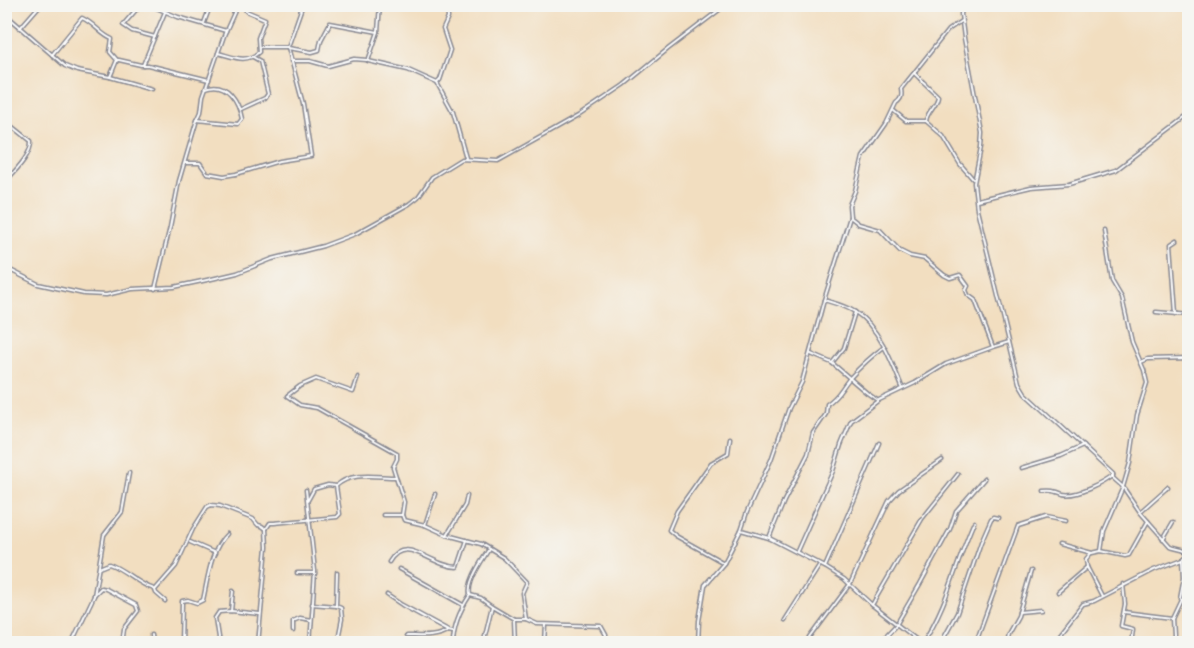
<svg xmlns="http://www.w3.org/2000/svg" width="1194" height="648" font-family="Itim,sans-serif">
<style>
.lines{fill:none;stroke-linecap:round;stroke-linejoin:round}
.street-casing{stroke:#86868f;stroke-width:5}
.street{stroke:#fff;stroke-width:2}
</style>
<rect width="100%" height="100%" fill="#f6f6f2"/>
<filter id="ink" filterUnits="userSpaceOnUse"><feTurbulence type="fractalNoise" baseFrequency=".0167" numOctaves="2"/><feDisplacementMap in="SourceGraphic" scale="12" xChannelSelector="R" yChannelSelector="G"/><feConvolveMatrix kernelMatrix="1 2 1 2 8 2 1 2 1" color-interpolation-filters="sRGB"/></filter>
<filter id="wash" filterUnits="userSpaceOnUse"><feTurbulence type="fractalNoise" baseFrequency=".008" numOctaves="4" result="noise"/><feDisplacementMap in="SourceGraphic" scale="24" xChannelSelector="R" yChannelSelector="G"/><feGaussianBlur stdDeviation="1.35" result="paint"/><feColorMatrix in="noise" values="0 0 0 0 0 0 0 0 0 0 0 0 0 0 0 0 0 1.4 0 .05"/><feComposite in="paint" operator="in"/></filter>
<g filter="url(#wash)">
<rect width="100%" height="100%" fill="#f2dec0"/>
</g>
<g filter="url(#ink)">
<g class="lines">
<defs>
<g id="street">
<path d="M141 4 123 25 132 31 155 37"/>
<path d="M147 4 178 17 226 31"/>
<path d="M447 4 448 18 443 29 450 50 440 80 437 83 453 112 466 158"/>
<path d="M963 4 961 14 964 38 982 133 981 147 974 183 977 209 1019 383 1025 393 1113 474V478L1123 487 1140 512 1170 546 1190 551"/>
<path d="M4 11 9 4"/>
<path d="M4 13 65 66 77 71 110 77 117 60H119L141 65H148L209 80"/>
<path d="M204 23 211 4"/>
<path d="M20 28 41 4"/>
<path d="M378 32 368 61 408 70 437 83"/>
<path d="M260 47H288"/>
<path d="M288 48 312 52 319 50 321 40 330 23 378 32 380 4"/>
<path d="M218 53C234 57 246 64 259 52L258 38 265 19 246 11 243 4"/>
<path d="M52 55 82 18C94 23 101 35 112 39L110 52 117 60"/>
<path d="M291 61H310L328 66 354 59 367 60"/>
<path d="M143 65 165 12"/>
<path d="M914 73 938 96C937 106 927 111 926 121L943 136 960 164 973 179"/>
<path d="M110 77 152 89"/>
<path d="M241 109 265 98 268 94 260 61 253 57"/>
<path d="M894 111 906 121H926"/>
<path d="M197 120 238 124 242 119C239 102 227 80 206 88"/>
<path d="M4 131 11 125 31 141C32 155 14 172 4 183"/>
<path d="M185 163H200L207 173 224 176 236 174 279 161 311 156 303 104 288 47 303 4"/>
<path d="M977 200 1031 187 1069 184 1116 170 1190 114"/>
<path d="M850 217 859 224 880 230 900 251 910 256 925 259 944 275 950 278 960 275 968 286 966 290 968 295 975 300 993 347 1009 342"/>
<path d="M4 267 38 284 84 294 106 295 132 289 174 287 207 280 237 273 272 259 323 246 355 234 409 204 418 197 432 177 461 159 498 161 578 116 624 85 668 49 727 4"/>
<path d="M155 289 170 227 179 181 196 123 201 112 203 96 225 33 238 4"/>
<path d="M824 300C834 303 846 306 855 312 879 327 892 362 902 387"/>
<path d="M1156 312 1190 315"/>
<path d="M1176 314 1171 244 1177 240"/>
<path d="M811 354 832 363 867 393 877 400"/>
<path d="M1141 362 1148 359 1190 358"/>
<path d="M832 363 844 348 855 312"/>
<path d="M358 377 353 392 316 379 300 386 287 396 300 405 317 408 397 453V459L393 467 404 502 402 515"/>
<path d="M1021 468 1061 456 1083 446"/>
<path d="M336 486C352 471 376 477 396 477"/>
<path d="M306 490 315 571 310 644"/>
<path d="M1044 491C1052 490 1055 491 1063 494 1076 497 1104 483 1113 475"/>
<path d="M1141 511 1168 487"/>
<path d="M383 515H402L404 520 425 525 447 535 481 544 504 558 527 582 522 593 526 619"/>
<path d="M425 525 435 494"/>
<path d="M741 530 769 538 825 567 844 579 872 605 913 637 921 643 934 644"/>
<path d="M447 535 465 505 467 496"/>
<path d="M769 538 784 501 808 454 813 433 826 414 827 404C839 396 840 390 849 379 858 369 873 355 884 347"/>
<path d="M1163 539 1173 522"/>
<path d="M190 542 215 553"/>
<path d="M1059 544 1092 553 1101 551 1125 556 1129 555 1148 521"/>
<path d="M489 549C482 561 467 581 470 595L481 598 492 606"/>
<path d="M797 551 833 471 841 445 851 421 879 400 915 383 946 364 993 347"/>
<path d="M1101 551 1104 531 1123 487 1130 463 1137 415 1147 383 1144 370 1132 342 1122 298 1112 281 1104 231"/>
<path d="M1091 553 1086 559 1087 567 1102 596"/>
<path d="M1183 559 1184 577 1180 598 1181 599 1190 597"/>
<path d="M389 562C406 533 431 567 458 567L467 540"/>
<path d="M724 563 676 536 669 530 677 511 711 463 728 453 730 438"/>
<path d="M825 567 879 443"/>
<path d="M99 568 109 564C126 570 137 584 154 589"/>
<path d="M399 569 463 605"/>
<path d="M297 573H315"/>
<path d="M1123 584 1125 604 1121 626 1133 629 1131 644"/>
<path d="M1058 592 1087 567"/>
<path d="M94 595 101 588 106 589 136 605 138 611 124 629 122 644"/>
<path d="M387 595 402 605 448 630"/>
<path d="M165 601 156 593 155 590 176 566 193 529 207 507 211 505 220 506 253 519 258 525 262 526 266 529"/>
<path d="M312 604 336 606 341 608 342 619 337 644"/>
<path d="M872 605 922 519 958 474"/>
<path d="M336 606 337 572"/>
<path d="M231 611 233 591"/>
<path d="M1019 612 1041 610"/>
<path d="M1124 612 1172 618"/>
<path d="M514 619 515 644"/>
<path d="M785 620 820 565"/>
<path d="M293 631V621L300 618 311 620"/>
<path d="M151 635 152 644"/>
<path d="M406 636C419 636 437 638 448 630L453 631"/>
<path d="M1173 636 1172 618 1181 599"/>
<path d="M810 638 850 584 889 501 899 490 942 460"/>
<path d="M923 642C948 605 956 562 974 522"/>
<path d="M1006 643 1008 634 1018 616 1031 571"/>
<path d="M71 644 94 596 104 535 122 512 129 473"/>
<path d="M181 644 182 601 188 600 197 603 203 600C208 579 210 550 227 534"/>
<path d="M219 644 215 618 219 612 231 611 260 614"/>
<path d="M258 644 267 547 266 529 270 523H274L337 517 340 514 336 486 328 485 314 489 308 500"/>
<path d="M453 644C453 626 460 610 470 595"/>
<path d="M483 644 492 606 514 619H526L537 624 601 626 606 635V644"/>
<path d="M545 644 546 625"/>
<path d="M698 644 699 621 705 585 724 563 741 530 747 512 771 460 789 408 802 382 824 300 850 217 849 205 855 191 863 157 886 124 896 103C902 99 902 95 901 89L948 30 961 21"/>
<path d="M878 644 896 625 920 584 950 529 956 511 984 479"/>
<path d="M940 644 957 613 981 542 991 519 993 517 998 518"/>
<path d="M975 644 1018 526 1046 517 1066 521"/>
<path d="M990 644 1051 640 1058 636 1083 604 1094 601 1154 570 1183 559 1190 553"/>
</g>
</defs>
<use href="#street" class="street-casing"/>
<use href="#street" class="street"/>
</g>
</g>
<rect width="1194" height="648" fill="none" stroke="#f6f6f2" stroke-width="24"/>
</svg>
